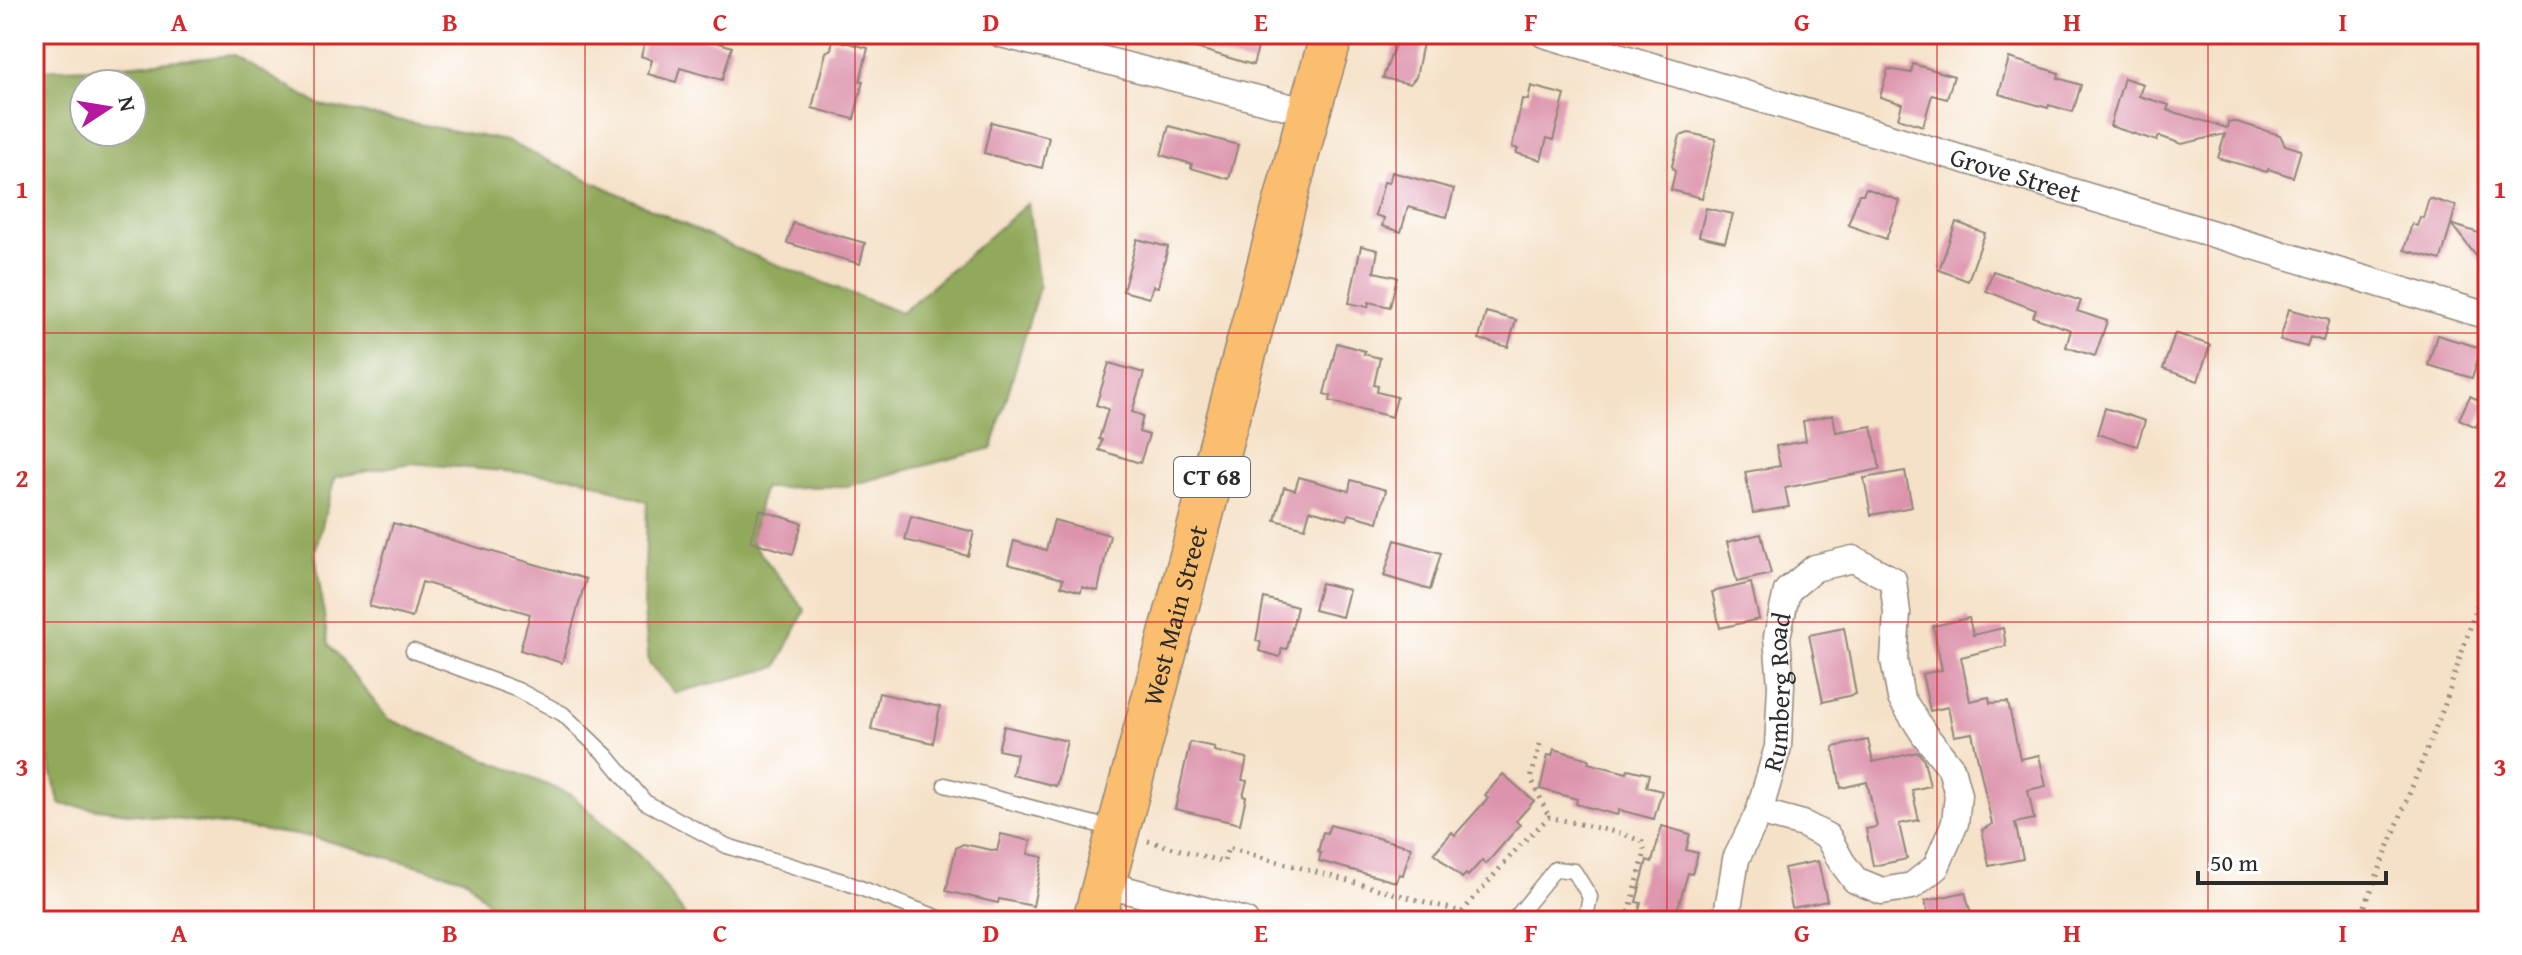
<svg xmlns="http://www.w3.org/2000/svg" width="2522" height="955" font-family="'Gentium Book Plus',serif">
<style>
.forest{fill:#90a95a;stroke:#5e6a42;stroke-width:2;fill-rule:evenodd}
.building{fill:#dc93ab}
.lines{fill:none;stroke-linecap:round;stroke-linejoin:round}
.service-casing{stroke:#908679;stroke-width:17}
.minor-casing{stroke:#908679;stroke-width:29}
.primary-casing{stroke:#908679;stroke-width:45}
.path{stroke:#908679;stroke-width:5;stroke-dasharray:2 6;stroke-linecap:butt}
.service{stroke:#fff;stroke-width:14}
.minor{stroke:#fff;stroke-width:26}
.primary{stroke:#fbbd6e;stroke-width:42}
.grid{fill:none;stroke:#d62828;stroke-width:2;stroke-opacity:0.55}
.labels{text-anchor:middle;stroke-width:8;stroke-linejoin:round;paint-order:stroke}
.shield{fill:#fff;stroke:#6b6b6b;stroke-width:2}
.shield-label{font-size:24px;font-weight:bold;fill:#2b2b2b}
.street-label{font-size:26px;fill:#2b2b2b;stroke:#fff}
.neatline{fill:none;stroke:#d62828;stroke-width:3}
.grid-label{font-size:26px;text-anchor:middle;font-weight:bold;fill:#d62828}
</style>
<rect width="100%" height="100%" fill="#fff"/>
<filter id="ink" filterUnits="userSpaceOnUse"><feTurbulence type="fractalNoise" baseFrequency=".0125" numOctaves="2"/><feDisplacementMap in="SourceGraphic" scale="16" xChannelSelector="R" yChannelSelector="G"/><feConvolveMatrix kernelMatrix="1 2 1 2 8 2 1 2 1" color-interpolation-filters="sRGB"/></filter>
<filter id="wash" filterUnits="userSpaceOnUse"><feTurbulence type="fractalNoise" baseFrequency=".006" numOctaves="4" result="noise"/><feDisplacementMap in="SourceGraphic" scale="32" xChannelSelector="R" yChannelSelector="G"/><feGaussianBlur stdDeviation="1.8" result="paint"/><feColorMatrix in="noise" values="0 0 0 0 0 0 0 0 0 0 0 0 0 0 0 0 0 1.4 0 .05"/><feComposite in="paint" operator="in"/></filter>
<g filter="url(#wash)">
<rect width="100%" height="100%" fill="#f5e1c7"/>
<path class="forest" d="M234 55 320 105 506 141 735 248 901 313 1028 203 1039 287 992 448 847 486 763 488 751 541 805 610 777 667 675 693 649 663 644 611 647 502 582 478 411 463 335 477 315 552 328 643 388 719 572 795 647 863 689 921H503L467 879 312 837 60 804 37 719 34 718V70L91 68ZM84 84H132V132H84Z"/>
<g id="blocks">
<g class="building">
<path d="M647 34H690L732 47 722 80 680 68 676 82 648 74 652 60 641 56Z"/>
<path d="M1170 34H1262L1253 65 1169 40Z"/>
<path d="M1398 36 1423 43 1416 77 1410 84 1383 78Z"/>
<path d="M833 39 868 48 860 81H863L854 119 812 108 826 52 831 49Z"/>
<path d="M2009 58 2059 73 2058 78 2081 85 2073 112 2049 105 2048 108 1999 94Z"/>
<path d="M1913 64 1954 76 1947 99 1932 95 1923 126 1898 118 1902 104 1880 97 1888 69 1911 73Z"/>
<path d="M2124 78 2143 84 2139 96 2169 105 2167 110 2227 128 2228 122H2237L2280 135 2285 145 2301 150 2293 177 2268 169 2267 172 2218 158 2225 134 2182 144 2159 136 2157 141 2110 126Z"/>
<path d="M1531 86 1565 95 1553 140 1547 138 1541 160 1516 153 1518 149 1512 147 1522 99 1528 100Z"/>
<path d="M991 122 1049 137 1042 168 984 153Z"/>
<path d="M1169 126 1238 145 1229 179 1191 168 1192 164 1161 155Z"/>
<path d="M1689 133 1716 139 1702 198 1671 190 1675 172 1672 166 1680 136Z"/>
<path d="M1392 172 1454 189 1447 217 1408 207 1401 232 1382 226 1384 218 1375 215 1384 182 1389 183Z"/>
<path d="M1866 188 1900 201 1886 239 1848 225 1859 194H1863Z"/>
<path d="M2429 198 2456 206 2451 224 2488 236V271L2451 224 2441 260 2404 250 2412 224 2417 226 2420 217 2423 218Z"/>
<path d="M1706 208 1733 214 1725 242 1699 236Z"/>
<path d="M1956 222 1985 233 1968 281 1939 270Z"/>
<path d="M793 223 865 243 860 264 787 243Z"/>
<path d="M1137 239 1168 247 1158 287 1153 286 1149 298 1123 291Z"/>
<path d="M1361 246 1378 250 1374 272 1397 277 1390 307 1369 302 1368 307 1349 303Z"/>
<path d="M1993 271 2081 301 2077 311 2107 321 2095 356 2066 347 2071 330 2033 317 2036 310 1986 291Z"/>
<path d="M2289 309 2329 320 2323 341 2310 337 2307 347 2280 340Z"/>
<path d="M1486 312 1516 320 1508 347 1479 339Z"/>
<path d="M2175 333 2210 345 2198 381 2163 369Z"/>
<path d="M2437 335 2481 348 2472 378 2428 365Z"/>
<path d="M1337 343 1365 351 1364 354 1380 358 1374 385 1378 386 1377 392 1397 397 1392 417 1330 401 1331 396 1324 394Z"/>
<path d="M1109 363 1144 373 1132 412 1143 416 1139 432 1149 435 1140 463 1099 450 1102 440 1099 439 1108 409 1096 405Z"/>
<path d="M2470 396 2487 404 2476 427 2459 419Z"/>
<path d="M2105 408 2145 421 2137 446 2097 434Z"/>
<path d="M1833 415 1836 432 1872 426 1880 469 1785 488 1789 507 1753 513 1745 472 1780 466 1776 446 1806 441 1803 421Z"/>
<path d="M1905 471 1912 507 1871 515 1864 478Z"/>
<path d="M1299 477 1349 491 1351 480 1386 490 1378 522 1349 514 1347 520 1310 510 1305 528 1275 520 1284 487 1295 490Z"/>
<path d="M760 510 802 523 793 554 750 541Z"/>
<path d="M911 516 974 532 968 556 905 540Z"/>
<path d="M1054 520 1110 535 1098 591 1082 587 1081 592 1061 586 1063 579 1008 564 1014 541 1046 550Z"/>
<path d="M393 523 586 579 562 663 520 650 530 614 422 582 412 618 369 606Z"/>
<path d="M1761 534 1771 574 1737 582 1727 542Z"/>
<path d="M1395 540 1441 553 1430 590 1384 576Z"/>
<path d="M1321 583 1349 590 1342 617 1314 610Z"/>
<path d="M1751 583 1759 619 1720 628 1712 592Z"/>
<path d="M1264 598 1297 607 1287 649 1282 648 1280 657 1259 651 1261 642 1256 641Z"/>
<path d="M1969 618 1973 635 2003 628 2006 646 1961 657 1970 701 1989 697 1990 703 2008 702 2020 759 2039 755 2046 786 2028 790 2034 819 2015 823 2023 859 1989 866 1982 830 1992 824 1972 733 1954 736 1948 707 1930 711 1922 674 1942 670 1933 626Z"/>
<path d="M1844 628 1856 694 1823 702 1809 635Z"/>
<path d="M879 693 940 707 933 743 871 729Z"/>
<path d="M1004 726 1067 741 1056 786 1012 775 1017 754 998 750Z"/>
<path d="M1868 740 1873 762 1918 752 1924 760 1930 786 1912 790 1919 820 1899 824 1907 859 1873 866 1866 829 1877 827 1867 782 1841 788 1833 747Z"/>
<path d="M1190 742 1215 747 1214 751 1247 758 1242 780 1247 781 1243 796 1246 797 1240 824 1175 809Z"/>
<path d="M1554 749 1589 759 1588 763 1627 773 1628 769 1649 774 1646 787 1662 791 1654 819 1619 810 1617 815 1576 804 1577 799 1540 789 1548 755 1552 756Z"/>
<path d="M1503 774 1534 801 1516 821 1520 825 1486 864 1482 860 1468 876 1466 874 1462 878 1434 853 1452 832 1455 835 1488 798 1485 795Z"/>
<path d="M1330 825 1411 847 1403 875 1399 874 1396 882 1319 861 1321 853 1318 852 1323 832 1327 833Z"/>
<path d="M1662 826 1690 834 1686 850 1698 853 1692 874 1688 873 1674 921H1636L1641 903 1636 902 1647 860 1652 862Z"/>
<path d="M1001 834 1031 841 1028 854 1043 857 1033 906 999 899 998 903 946 891 956 848 963 844 997 851Z"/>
<path d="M1818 861 1827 901 1792 908 1784 868Z"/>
<path d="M1965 892 1973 921H1930L1925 901Z"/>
</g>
</g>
</g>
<g filter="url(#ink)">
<use href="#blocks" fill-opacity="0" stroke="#908679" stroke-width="2"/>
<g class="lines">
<defs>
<g id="service">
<path d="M413 651 518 690 563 714 607 756 645 802 727 846 842 881 947 921"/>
<path d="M945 785 1114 829"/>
<path d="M1513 921 1555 869 1574 871 1590 897 1585 921"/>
</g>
<g id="minor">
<path d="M1001 34 1309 112"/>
<path id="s1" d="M1544 34 2488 316"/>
<path d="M1104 884 1245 921"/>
<path id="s2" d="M1726 921 1736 859 1759 812 1778 747 1781 685 1777 637 1787 591 1815 568 1853 559 1893 580 1897 613 1894 660 1901 698 1924 734 1951 768 1958 795 1955 823 1936 867 1912 886 1882 891 1855 880 1841 861 1828 837 1803 824 1759 812"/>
</g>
<g id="primary">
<path id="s3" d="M1094 921 1309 112 1332 34"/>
</g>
</defs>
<use href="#service" class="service-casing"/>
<use href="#minor" class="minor-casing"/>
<use href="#primary" class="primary-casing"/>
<g class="path">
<path d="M1540 744 1531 778 1549 817"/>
<path d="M1148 841 1224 862 1228 848 1462 912 1521 844 1549 817 1624 834 1642 842 1645 852 1627 921"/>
<path d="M2359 921 2445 704 2488 572"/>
</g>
<use href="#service" class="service"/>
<use href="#minor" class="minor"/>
<use href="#primary" class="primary"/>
</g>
</g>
<path class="grid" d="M314 34V921M585 34V921M855 34V921M1126 34V921M1396 34V921M1667 34V921M1937 34V921M2208 34V921M34 333H2488M34 622H2488"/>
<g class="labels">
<rect class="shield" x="1174" y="457" width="76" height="40" rx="6"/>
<g class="shield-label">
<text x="1212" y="485">CT 68</text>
</g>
<g class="street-label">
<text dy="9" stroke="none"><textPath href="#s1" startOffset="492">Grove Street</textPath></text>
<text dy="9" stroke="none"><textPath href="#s3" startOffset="316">West Main Street</textPath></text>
<text dy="9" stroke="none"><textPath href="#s2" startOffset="238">Rumberg Road</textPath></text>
</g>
</g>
<rect width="2522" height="955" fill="none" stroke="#fff" stroke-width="88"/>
<g transform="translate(108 108) rotate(78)"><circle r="38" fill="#ffffff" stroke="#aaaaaa" stroke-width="2"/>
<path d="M0-6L14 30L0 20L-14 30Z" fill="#b5179e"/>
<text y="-12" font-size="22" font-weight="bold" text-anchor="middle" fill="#2b2b2b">N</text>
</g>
<path d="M2198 871v12h188v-12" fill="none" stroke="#2b2b2b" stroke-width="4"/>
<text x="2210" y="871" font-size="24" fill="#2b2b2b" stroke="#ffffff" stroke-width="6" paint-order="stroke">50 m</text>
<rect x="44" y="44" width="2434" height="867" class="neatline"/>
<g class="grid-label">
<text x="179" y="31">A</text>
<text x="450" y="31">B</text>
<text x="720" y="31">C</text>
<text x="991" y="31">D</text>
<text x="1261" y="31">E</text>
<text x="1531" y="31">F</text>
<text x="1802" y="31">G</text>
<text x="2072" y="31">H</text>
<text x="2343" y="31">I</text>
<text x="22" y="198">1</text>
<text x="2500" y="198">1</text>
<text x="22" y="487">2</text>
<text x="2500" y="487">2</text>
<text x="22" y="776">3</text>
<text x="2500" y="776">3</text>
<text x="179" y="942">A</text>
<text x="450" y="942">B</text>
<text x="720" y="942">C</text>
<text x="991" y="942">D</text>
<text x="1261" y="942">E</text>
<text x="1531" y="942">F</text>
<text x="1802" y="942">G</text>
<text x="2072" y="942">H</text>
<text x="2343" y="942">I</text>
</g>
</svg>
